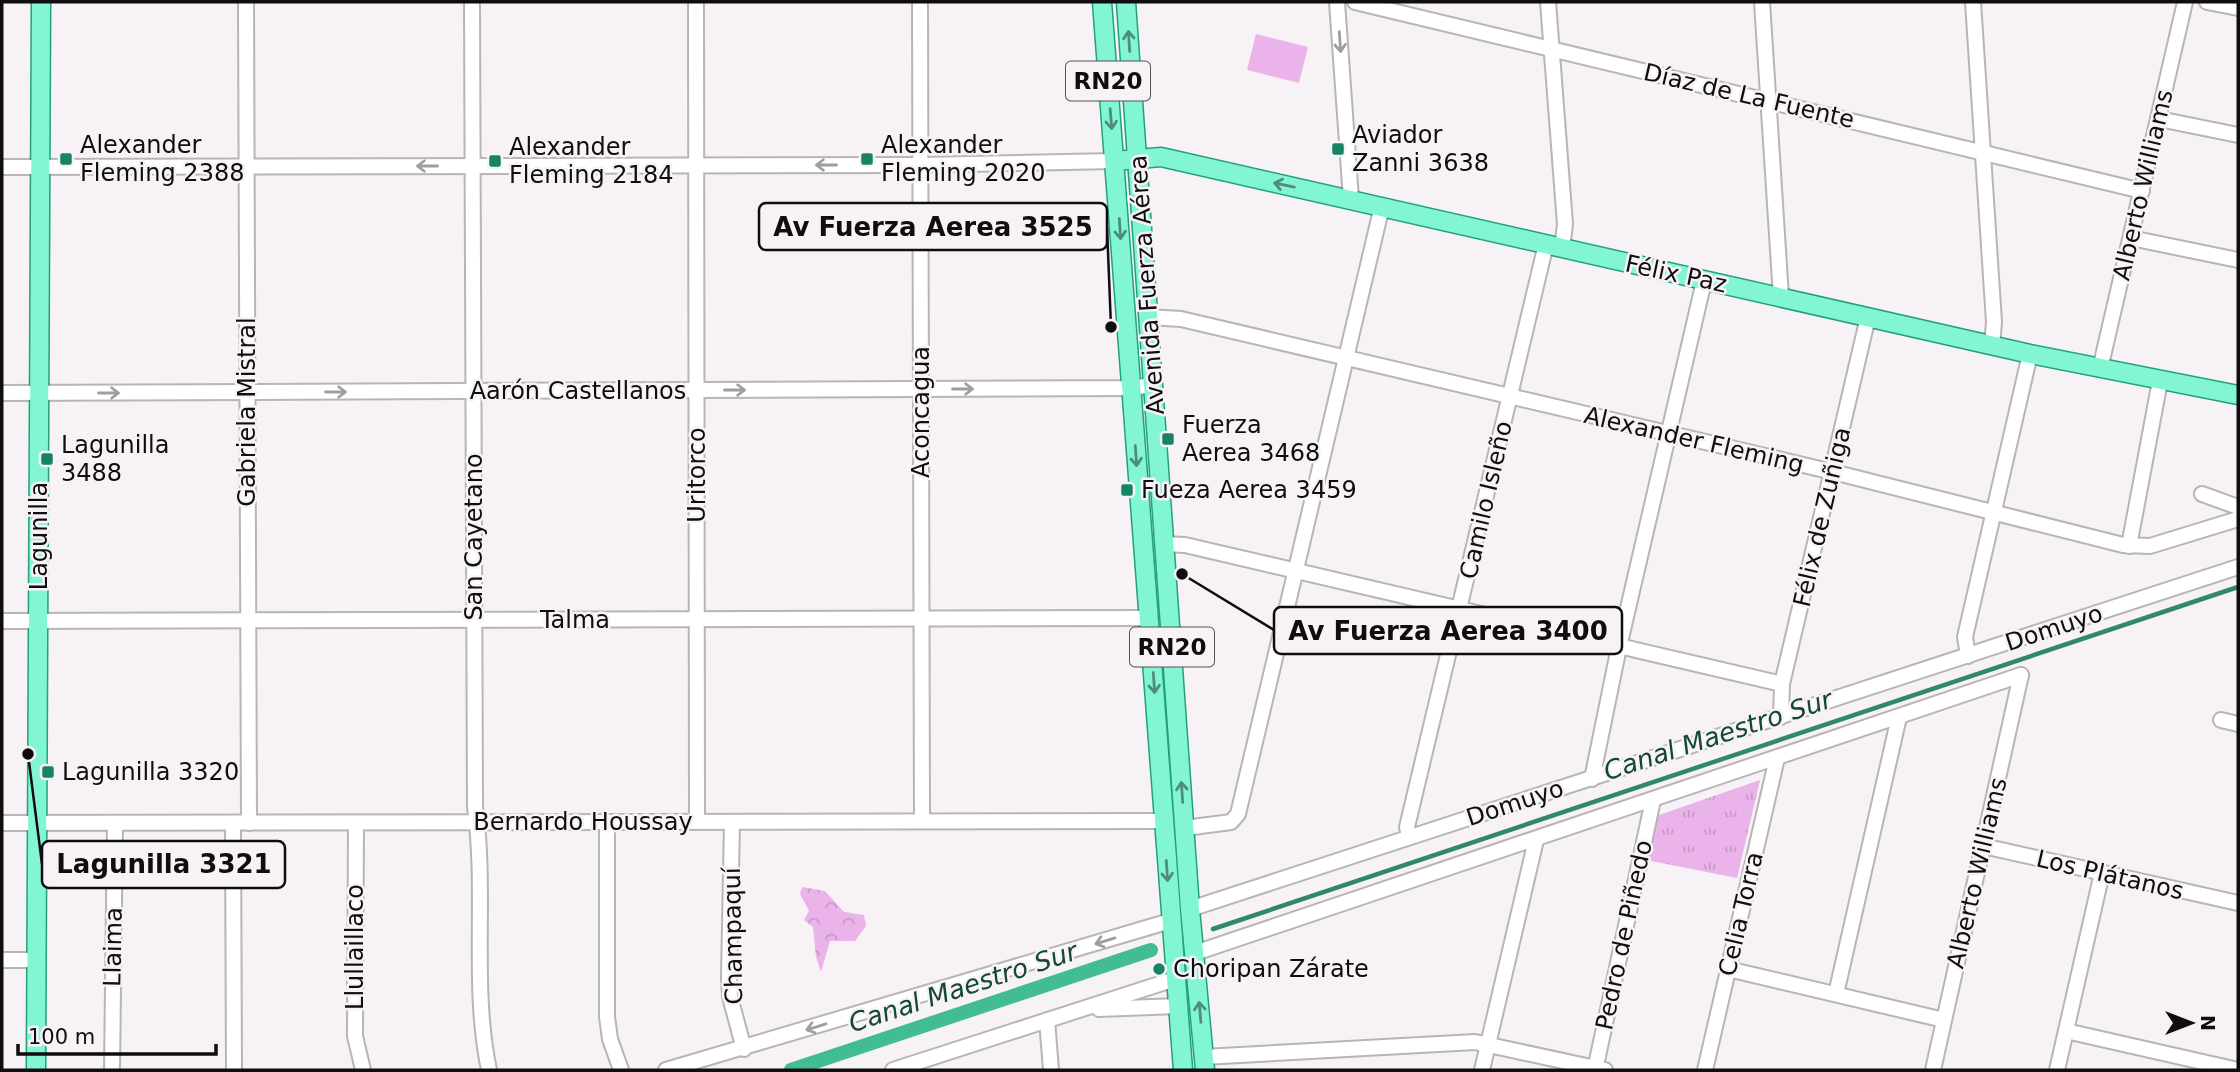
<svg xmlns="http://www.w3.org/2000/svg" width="2240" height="1072" font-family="'DejaVu Sans',sans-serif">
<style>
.grass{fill:url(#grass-tufts)}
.forest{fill:url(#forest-crowns)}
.pitch{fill:#eab3e9}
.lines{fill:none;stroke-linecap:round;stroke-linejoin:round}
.stream{stroke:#33886a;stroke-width:4.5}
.canal{stroke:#42bc91;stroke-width:14}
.minor-casing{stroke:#b8b4b8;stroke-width:18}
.major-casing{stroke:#23a17a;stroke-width:21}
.minor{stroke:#fff;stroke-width:14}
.major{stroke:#82f6d2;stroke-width:18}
.oneway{stroke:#4e8d7a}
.oneway2{stroke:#9f9e9f}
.poi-dot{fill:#168462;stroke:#f6f2f6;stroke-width:2.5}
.labels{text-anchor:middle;stroke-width:5;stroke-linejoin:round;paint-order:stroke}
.shield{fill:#f6f2f6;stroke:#545254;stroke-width:2}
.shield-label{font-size:23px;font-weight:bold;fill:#0f0d0f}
.street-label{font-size:24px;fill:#0f0d0f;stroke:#f6f2f6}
.poi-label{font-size:24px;fill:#0f0d0f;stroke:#f6f2f6;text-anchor:start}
.water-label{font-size:26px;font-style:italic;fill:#144634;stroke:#f6f2f6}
.leader{fill:none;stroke:#0f0d0f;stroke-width:2.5}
.callout-dot{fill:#0f0d0f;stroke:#f6f2f6;stroke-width:2.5}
.callout{fill:#f6f2f6;stroke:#0f0d0f;stroke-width:2.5}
.callout-label{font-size:26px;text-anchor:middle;font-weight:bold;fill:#0f0d0f}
</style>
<defs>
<pattern id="grass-tufts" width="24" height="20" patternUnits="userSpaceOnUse" patternTransform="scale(1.75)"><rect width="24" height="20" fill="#eab3e9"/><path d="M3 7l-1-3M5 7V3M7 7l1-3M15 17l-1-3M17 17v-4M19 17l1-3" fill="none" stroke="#c899c7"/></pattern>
<pattern id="forest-crowns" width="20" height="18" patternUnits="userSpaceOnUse" patternTransform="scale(1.75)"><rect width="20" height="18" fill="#eab3e9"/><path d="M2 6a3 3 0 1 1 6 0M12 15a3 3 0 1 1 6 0" fill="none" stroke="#c899c7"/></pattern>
</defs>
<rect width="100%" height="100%" fill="#f6f2f6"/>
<path class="grass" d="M1760 780 1737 878 1646 860 1656 816Z"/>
<path class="forest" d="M802 887 825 891 844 912 864 915 866 926 855 941H830L821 972 816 957 813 927 804 920 809 911 800 894Z"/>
<path class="pitch" d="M1256 34 1308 47 1299 83 1247 70Z"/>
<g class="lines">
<path class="stream" d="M1213 929 2238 587"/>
<path class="canal" d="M791 1070 1151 950"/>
<defs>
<g id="minor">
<path d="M246 2 249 823"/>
<path d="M472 2 475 807C487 895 471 984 489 1070"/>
<path d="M696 2 697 822"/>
<path d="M920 2 922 821"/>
<path d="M1337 2 1351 199"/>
<path d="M1355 2 2142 191"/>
<path d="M1548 2 1565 224 1562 249"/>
<path d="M1762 2 1781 297"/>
<path d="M1973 2 1994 322 1992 345"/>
<path d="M2207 2 2238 8"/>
<path d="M2159 119 2238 135"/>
<path d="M2 167 920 165 1115 161"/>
<path d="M2131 238 2238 260"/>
<path d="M1148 317 1181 319 1833 472 2123 545 2150 546 2238 519"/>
<path d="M2100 369 2185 2"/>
<path d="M2 393 1131 388 1153 385"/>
<path d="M2202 494 2238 507"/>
<path d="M1165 544 1185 545 1782 684"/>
<path d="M2129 546 2160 381"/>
<path d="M2 621 1149 618"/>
<path d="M1968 656 1965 637 2030 354"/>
<path d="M1781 717 1782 684 1868 317"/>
<path d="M2221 720 2238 724"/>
<path d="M1592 779 1619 647 1704 281"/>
<path d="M607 822V1017L610 1039 621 1070"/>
<path d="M732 822 729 978 730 997 744 1049"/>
<path d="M2 823 1164 821"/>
<path d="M233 823 234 1070"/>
<path d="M356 823 355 1036 363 1070"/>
<path d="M1185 828 1231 822 1238 814 1382 206"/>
<path d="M1409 837 1407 827 1546 244"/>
<path d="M1983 846 2238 903"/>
<path d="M1190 909 2238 567"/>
<path d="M1195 953 2021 675"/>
<path d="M2 960H35"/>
<path d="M1728 969 1944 1020"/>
<path d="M1836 994 1899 717"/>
<path d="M1099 1009 1178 1006"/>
<path d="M1047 1020 1051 1070"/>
<path d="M2066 1031 2238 1070"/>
<path d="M1204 1057 1475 1042 1605 1070"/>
<path d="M112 1070 115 823"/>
<path d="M666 1070 1170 921"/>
<path d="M893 1070 1175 979"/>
<path d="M1482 1070 1536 840"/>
<path d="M1595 1070 1653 800"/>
<path d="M1705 1070 1777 758"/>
<path d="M1933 1070 2021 675"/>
<path d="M2057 1070 2102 873"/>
</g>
<g id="major">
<path d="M1102 2 1183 1070"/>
<path d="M1126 2 1190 909 1205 1070"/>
<path d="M1115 161 1161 157 2030 354 2238 395"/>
<path d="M36 1070 41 2"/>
</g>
</defs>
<use href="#minor" class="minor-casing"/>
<use href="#major" class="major-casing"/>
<use href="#minor" class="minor"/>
<use href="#major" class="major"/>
</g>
<defs><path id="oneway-shaft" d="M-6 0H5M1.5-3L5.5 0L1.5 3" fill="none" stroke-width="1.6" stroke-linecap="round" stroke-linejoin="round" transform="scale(1.75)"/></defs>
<g class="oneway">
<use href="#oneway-shaft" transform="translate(1129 41) rotate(-94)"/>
<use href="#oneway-shaft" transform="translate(1111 119) rotate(85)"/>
<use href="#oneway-shaft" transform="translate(1284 185) rotate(-168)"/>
<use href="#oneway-shaft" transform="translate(1120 229) rotate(86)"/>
<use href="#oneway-shaft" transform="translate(1136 456) rotate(86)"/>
<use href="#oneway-shaft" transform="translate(1154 683) rotate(86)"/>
<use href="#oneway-shaft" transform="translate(1182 792) rotate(-94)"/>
<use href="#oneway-shaft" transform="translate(1167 871) rotate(86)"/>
<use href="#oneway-shaft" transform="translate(1200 1012) rotate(-95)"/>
</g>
<g class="oneway2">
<use href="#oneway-shaft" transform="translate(1340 42) rotate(86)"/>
<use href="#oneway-shaft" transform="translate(826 165) rotate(180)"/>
<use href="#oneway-shaft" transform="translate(427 166) rotate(180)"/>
<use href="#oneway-shaft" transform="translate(963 389)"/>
<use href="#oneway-shaft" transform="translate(735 390)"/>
<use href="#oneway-shaft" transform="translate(336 392)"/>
<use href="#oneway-shaft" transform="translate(109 393)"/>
<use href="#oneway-shaft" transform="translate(1105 941) rotate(163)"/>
<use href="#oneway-shaft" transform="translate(816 1027) rotate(163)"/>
</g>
<g class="poi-dot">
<rect x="1331" y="142" width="14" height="14" rx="3.5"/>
<rect x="59" y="152" width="14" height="14" rx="3.5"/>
<rect x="860" y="152" width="14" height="14" rx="3.5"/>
<rect x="488" y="154" width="14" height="14" rx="3.5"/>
<rect x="1161" y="432" width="14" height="14" rx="3.5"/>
<rect x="40" y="452" width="14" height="14" rx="3.5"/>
<rect x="1120" y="483" width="14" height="14" rx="3.5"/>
<rect x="41" y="765" width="14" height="14" rx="3.5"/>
<circle cx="1159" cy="969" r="7"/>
</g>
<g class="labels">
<g class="shield">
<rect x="1066" y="61.5" width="84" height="39" rx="5"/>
<rect x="1130" y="627.5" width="84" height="39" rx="5"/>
</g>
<g class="shield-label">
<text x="1108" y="89">RN20</text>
<text x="1172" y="655">RN20</text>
</g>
<g class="street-label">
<text transform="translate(1749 96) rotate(13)" y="8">Díaz de La Fuente</text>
<text transform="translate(2143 185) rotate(-77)" y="8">Alberto Williams</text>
<text transform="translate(1676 274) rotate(12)" y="8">Félix Paz</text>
<text transform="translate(1147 285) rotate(-94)" y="8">Avenida Fuerza Aérea</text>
<text x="578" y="399">Aarón Castellanos</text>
<text transform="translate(247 412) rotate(-90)" y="8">Gabriela Mistral</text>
<text transform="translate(921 412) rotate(-90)" y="8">Aconcagua</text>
<text transform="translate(1694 440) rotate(13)" y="8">Alexander Fleming</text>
<text transform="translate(697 475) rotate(-90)" y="8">Uritorco</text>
<text transform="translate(1486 500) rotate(-77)" y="8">Camilo Isleño</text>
<text transform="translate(1822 517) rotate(-77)" y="8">Félix de Zuñiga</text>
<text transform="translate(39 536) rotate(-90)" y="8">Lagunilla</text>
<text transform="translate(474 537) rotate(-90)" y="8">San Cayetano</text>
<text x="575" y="628">Talma</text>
<text transform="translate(2054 628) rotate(-18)" y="8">Domuyo</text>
<text transform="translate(1515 803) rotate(-18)" y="8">Domuyo</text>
<text x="583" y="830">Bernardo Houssay</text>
<text transform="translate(1977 873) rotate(-77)" y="8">Alberto Williams</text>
<text transform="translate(2110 875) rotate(13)" y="8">Los Plátanos</text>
<text transform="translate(1741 914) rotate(-77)" y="8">Celia Torra</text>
<text transform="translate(1624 935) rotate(-78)" y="8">Pedro de Piñedo</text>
<text transform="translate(733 936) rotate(-91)" y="8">Champaquí</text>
<text transform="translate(113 947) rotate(-89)" y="8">Llaima</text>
<text transform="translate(355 947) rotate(-90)" y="8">Llullaillaco</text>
</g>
<g class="poi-label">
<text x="1352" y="143">Aviador<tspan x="1352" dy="28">Zanni 3638</tspan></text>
<text x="80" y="153">Alexander<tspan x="80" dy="28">Fleming 2388</tspan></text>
<text x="881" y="153">Alexander<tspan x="881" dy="28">Fleming 2020</tspan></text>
<text x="509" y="155">Alexander<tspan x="509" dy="28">Fleming 2184</tspan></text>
<text x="1182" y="433">Fuerza<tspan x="1182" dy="28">Aerea 3468</tspan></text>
<text x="61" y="453">Lagunilla<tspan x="61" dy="28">3488</tspan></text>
<text x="1141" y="498">Fueza Aerea 3459</text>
<text x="62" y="780">Lagunilla 3320</text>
<text x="1173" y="977">Choripan Zárate</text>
</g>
<g class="water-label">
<text transform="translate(1718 735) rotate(-18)" y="9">Canal Maestro Sur</text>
<text transform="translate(963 987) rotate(-18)" y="9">Canal Maestro Sur</text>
</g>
</g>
<path class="leader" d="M1111 327L1107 227M1182 574L1274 630M28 754L42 864"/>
<g class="callout-dot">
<circle cx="1111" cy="327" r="7"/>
<circle cx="1182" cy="574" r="7"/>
<circle cx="28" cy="754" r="7"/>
</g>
<g class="callout">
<rect x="759" y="203" width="348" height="47" rx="7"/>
<rect x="1274" y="607" width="348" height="47" rx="7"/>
<rect x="42" y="841" width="243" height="47" rx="7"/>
</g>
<g class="callout-label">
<text x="933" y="236">Av Fuerza Aerea 3525</text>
<text x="1448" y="640">Av Fuerza Aerea 3400</text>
<text x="164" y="873">Lagunilla 3321</text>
</g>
<rect width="2240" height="1072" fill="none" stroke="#0f0d0f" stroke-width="7"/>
<g transform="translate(2191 1023) rotate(90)" stroke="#f6f2f6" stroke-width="5" paint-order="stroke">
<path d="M0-5L12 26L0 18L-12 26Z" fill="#0f0d0f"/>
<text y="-10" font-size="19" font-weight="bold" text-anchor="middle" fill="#0f0d0f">N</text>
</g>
<path d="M18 1044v10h198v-10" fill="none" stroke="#0f0d0f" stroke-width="3.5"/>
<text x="28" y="1044" font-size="21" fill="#0f0d0f" stroke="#f6f2f6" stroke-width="5" paint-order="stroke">100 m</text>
</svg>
